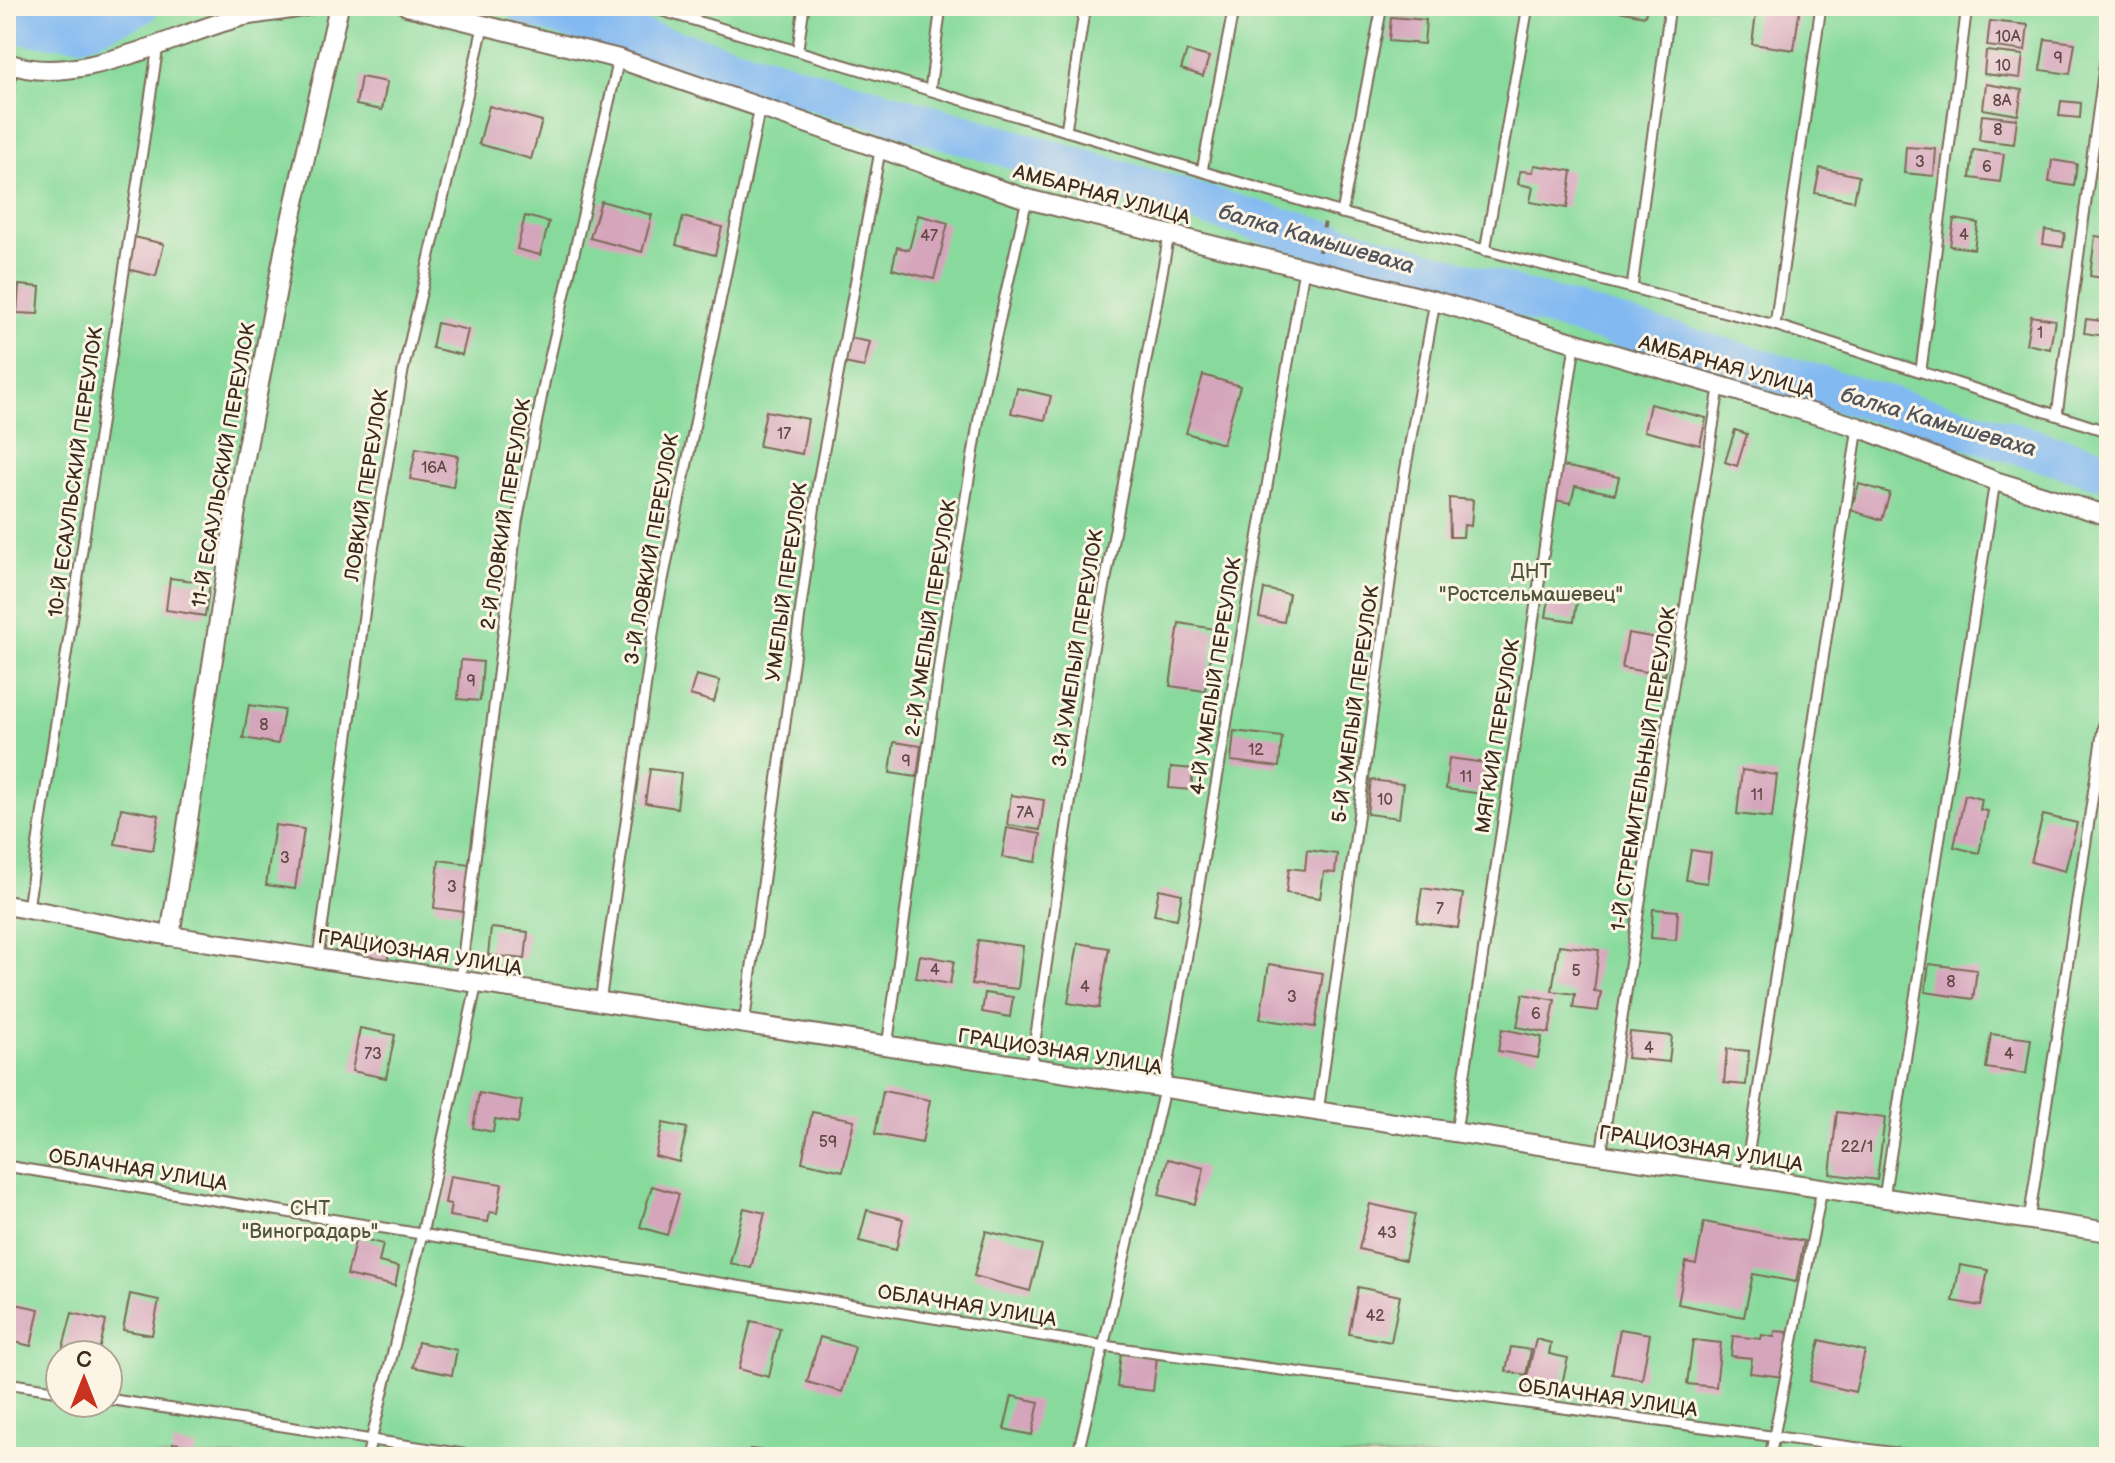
<svg xmlns="http://www.w3.org/2000/svg" width="2115" height="1463" font-family="'Balsamiq Sans',sans-serif">
<style>
.green{fill:#87da9c;stroke:#61825d;stroke-width:2;fill-rule:evenodd}
.lines{fill:none;stroke-linecap:round;stroke-linejoin:round}
.river{stroke:#82b9f1;stroke-width:40}
.building{fill:#d5a5bc}
.service-casing{stroke:#7c6b59;stroke-width:13}
.minor-casing{stroke:#7c6b59;stroke-width:22}
.path{stroke:#7c6b59;stroke-width:4;stroke-dasharray:6 6;stroke-linecap:butt}
.service{stroke:#fff;stroke-width:9}
.minor{stroke:#fff;stroke-width:18}
.labels{text-anchor:middle;stroke-width:6;stroke-linejoin:round;paint-order:stroke}
.number-label{font-size:16px;fill:#624946}
.street-label{font-size:20px;fill:#3b2a1e;stroke:#fcf5e5}
.park-label{font-size:20px;fill:#4e563e;stroke:#fcf5e5}
.water-label{font-size:22px;font-style:italic;fill:#50555d;stroke:#fcf5e5}
</style>
<rect width="100%" height="100%" fill="#fcf5e5"/>
<filter id="ink" filterUnits="userSpaceOnUse"><feTurbulence type="fractalNoise" baseFrequency=".0125" numOctaves="2"/><feDisplacementMap in="SourceGraphic" scale="16" xChannelSelector="R" yChannelSelector="G"/><feConvolveMatrix kernelMatrix="1 2 1 2 8 2 1 2 1" color-interpolation-filters="sRGB"/></filter>
<filter id="wash" filterUnits="userSpaceOnUse"><feTurbulence type="fractalNoise" baseFrequency=".006" numOctaves="4" result="noise"/><feDisplacementMap in="SourceGraphic" scale="32" xChannelSelector="R" yChannelSelector="G"/><feGaussianBlur stdDeviation="1.8" result="paint"/><feColorMatrix in="noise" values="0 0 0 0 0 0 0 0 0 0 0 0 0 0 0 0 0 1.4 0 .05"/><feComposite in="paint" operator="in"/></filter>
<g filter="url(#wash)">
<rect width="100%" height="100%" fill="#f4e3c6"/>
<path class="green" d="M6 6H2109V1457H6ZM60 1355H108V1403H60Z"/>
<g class="lines">
<g class="river">
<path d="M526 6 2109 471"/>
<path d="M6 19 30 26 83 28 138 6"/>
</g>
</g>
<g id="blocks">
<g class="building">
<path d="M1608 6H1647L1645 16 1608 9Z"/>
<path d="M1757 6H1800L1794 50 1752 44Z"/>
<path d="M1391 17 1426 20 1424 44 1389 41Z"/>
<path d="M1990 21 2028 25 2025 51 1987 46Z"/>
<path d="M2045 39 2075 43 2070 74 2040 70Z"/>
<path d="M1187 51 1209 57 1203 76 1181 69Z"/>
<path d="M1986 51 2023 55 2020 78 1984 74Z"/>
<path d="M361 77 387 82 382 110 356 105Z"/>
<path d="M1986 84 2022 90 2018 115 1983 109Z"/>
<path d="M2061 101 2081 103 2080 118 2059 116Z"/>
<path d="M489 106 542 121 531 159 479 144Z"/>
<path d="M1982 115 2017 119 2014 144 1979 140Z"/>
<path d="M1906 147 1936 149 1934 176 1904 173Z"/>
<path d="M1973 150 2004 154 2000 182 1970 178Z"/>
<path d="M2052 160 2077 164 2074 186 2049 182Z"/>
<path d="M1534 165 1572 171 1567 208 1530 202 1533 187 1518 184 1520 171 1533 172Z"/>
<path d="M1820 168 1859 176 1854 201 1815 193Z"/>
<path d="M2104 169H2109V199H2102Z"/>
<path d="M601 201 652 215 642 252 590 238Z"/>
<path d="M918 215 948 223 934 279 892 269 897 247 909 250Z"/>
<path d="M525 216 549 222 540 255 517 249Z"/>
<path d="M683 217 722 227 715 255 676 245Z"/>
<path d="M1954 219 1978 223 1974 249 1950 246Z"/>
<path d="M2045 230 2065 233 2063 247 2043 244Z"/>
<path d="M130 236 164 244 156 276 123 268Z"/>
<path d="M2095 236 2109 238V279L2090 276Z"/>
<path d="M19 285 40 287 38 314 17 313Z"/>
<path d="M2031 316 2055 320 2050 349 2026 344Z"/>
<path d="M2086 319 2109 322V345H2105L2106 336 2084 333Z"/>
<path d="M437 323 468 330 462 355 432 348Z"/>
<path d="M850 338 870 342 864 367 844 363Z"/>
<path d="M1203 375 1240 386 1223 444 1186 433Z"/>
<path d="M1017 388 1051 396 1045 420 1011 413Z"/>
<path d="M1650 404 1706 418 1700 445 1644 431Z"/>
<path d="M766 411 808 419 802 454 759 446Z"/>
<path d="M1735 430 1747 434 1737 466 1725 462Z"/>
<path d="M416 448 458 456 453 487 410 479Z"/>
<path d="M1562 466 1619 477 1615 494 1575 486 1571 503 1555 500Z"/>
<path d="M1859 484 1890 493 1882 520 1851 510Z"/>
<path d="M1449 498 1473 500 1471 526 1464 525 1463 537H1450Z"/>
<path d="M170 578 210 583 205 616 166 610Z"/>
<path d="M1264 589 1289 594 1284 622 1259 617Z"/>
<path d="M1550 592 1578 595 1574 621 1546 617Z"/>
<path d="M1179 623 1215 629 1205 691 1170 686Z"/>
<path d="M1628 633 1657 638 1655 652 1669 654 1665 675 1622 668Z"/>
<path d="M461 660 483 662 480 701 458 699Z"/>
<path d="M696 675 720 681 714 702 690 695Z"/>
<path d="M249 705 284 710 278 744 243 738Z"/>
<path d="M1234 731 1282 737 1279 767 1231 761Z"/>
<path d="M894 742 921 746 917 777 890 773Z"/>
<path d="M1449 758 1486 763 1483 794 1446 789Z"/>
<path d="M1171 767 1193 769 1191 790 1169 788Z"/>
<path d="M650 769 681 773 677 808 645 803Z"/>
<path d="M1742 770 1777 775 1772 818 1737 814Z"/>
<path d="M1371 780 1403 784 1399 818 1367 814Z"/>
<path d="M1011 795 1044 800 1040 830 1007 825Z"/>
<path d="M1965 795 1982 799 1980 810 1988 811 1979 853 1954 847Z"/>
<path d="M121 808 159 815 153 850 115 844Z"/>
<path d="M2043 815 2077 823 2065 871 2031 862Z"/>
<path d="M275 825 304 829 295 889 266 885Z"/>
<path d="M2107 825 2109 826V865L2102 864Z"/>
<path d="M1007 828 1041 834 1036 862 1002 857Z"/>
<path d="M1307 850 1337 854 1335 873 1324 872 1320 898 1286 893 1289 868 1305 870Z"/>
<path d="M1691 850 1711 853 1707 883 1686 880Z"/>
<path d="M439 860 470 864 464 912 434 908Z"/>
<path d="M1422 888 1463 894 1458 928 1417 922Z"/>
<path d="M1159 889 1182 894 1177 919 1154 915Z"/>
<path d="M1653 909 1678 911 1676 940 1651 938Z"/>
<path d="M491 928 528 932 525 959 488 955Z"/>
<path d="M361 936 391 941 387 963 358 959Z"/>
<path d="M978 940 1023 946 1018 989 972 984Z"/>
<path d="M1078 943 1109 948 1099 1008 1068 1003Z"/>
<path d="M1559 945 1599 950 1594 991 1601 992 1598 1011 1573 1008 1575 994 1552 991Z"/>
<path d="M920 955 954 961 950 984 916 978Z"/>
<path d="M1269 964 1323 973 1315 1027 1260 1019Z"/>
<path d="M1929 964 1977 970 1973 999 1925 992Z"/>
<path d="M985 993 1013 997 1010 1017 982 1012Z"/>
<path d="M1523 994 1555 1000 1549 1033 1517 1027Z"/>
<path d="M360 1028 395 1035 386 1078 352 1071Z"/>
<path d="M1502 1029 1542 1037 1538 1058 1498 1051Z"/>
<path d="M1630 1032 1672 1036 1669 1062 1627 1058Z"/>
<path d="M1991 1034 2031 1039 2026 1074 1986 1068Z"/>
<path d="M1727 1049 1749 1051 1746 1085 1724 1083Z"/>
<path d="M883 1091 930 1100 922 1143 875 1134Z"/>
<path d="M479 1093 522 1101 518 1123 495 1119 493 1132 473 1128Z"/>
<path d="M812 1112 854 1120 843 1171 802 1162Z"/>
<path d="M1837 1112 1885 1118 1877 1180 1830 1174Z"/>
<path d="M663 1123 687 1128 679 1162 655 1156Z"/>
<path d="M1168 1159 1204 1168 1195 1204 1159 1195Z"/>
<path d="M450 1176 502 1184 497 1213 490 1212 488 1222 449 1216 451 1204 445 1203Z"/>
<path d="M652 1186 679 1194 667 1235 640 1227Z"/>
<path d="M1370 1204 1415 1214 1405 1260 1359 1249Z"/>
<path d="M744 1208 765 1213 751 1268 730 1263Z"/>
<path d="M867 1210 903 1219 896 1250 859 1241Z"/>
<path d="M1704 1222 1804 1241 1796 1282 1753 1274 1744 1317 1678 1304 1686 1262 1696 1264Z"/>
<path d="M986 1231 1042 1245 1030 1291 974 1276Z"/>
<path d="M356 1237 383 1244 379 1262 399 1267 395 1286 347 1275Z"/>
<path d="M1960 1265 1988 1270 1981 1306 1953 1301Z"/>
<path d="M1358 1287 1400 1296 1391 1342 1349 1334Z"/>
<path d="M130 1294 159 1300 152 1335 123 1330Z"/>
<path d="M6 1302 39 1309 31 1346 6 1340Z"/>
<path d="M72 1313 106 1321 98 1355H61Z"/>
<path d="M751 1321 780 1328 769 1377 739 1369Z"/>
<path d="M1620 1329 1650 1334 1642 1379 1612 1374Z"/>
<path d="M1775 1331 1787 1332 1789 1340 1784 1377 1750 1373 1752 1358 1731 1356 1733 1336 1761 1339 1762 1335 1774 1337Z"/>
<path d="M820 1337 855 1347 842 1392 807 1382Z"/>
<path d="M1536 1339 1551 1343 1549 1354 1568 1358 1560 1393 1525 1385Z"/>
<path d="M1693 1340 1721 1343 1716 1387 1687 1384Z"/>
<path d="M1820 1340 1865 1351 1855 1392 1810 1381Z"/>
<path d="M418 1342 457 1350 452 1375 413 1367Z"/>
<path d="M1511 1347 1531 1350 1526 1375 1506 1371Z"/>
<path d="M1121 1353 1157 1357 1153 1391 1117 1387Z"/>
<path d="M1012 1396 1039 1402 1032 1435 1004 1429Z"/>
<path d="M173 1443 197 1447 195 1457H171Z"/>
<path d="M750 1449 770 1451 769 1457H749Z"/>
</g>
</g>
</g>
<g filter="url(#ink)">
<use href="#blocks" fill-opacity="0" stroke="#7c6b59" stroke-width="2"/>
<g class="lines">
<defs>
<g id="service">
<path d="M646 6 1342 213 1775 325 2109 432"/>
<path d="M798 48 804 6"/>
<path d="M930 90 941 6"/>
<path d="M6 109 13 65"/>
<path d="M1066 131 1085 6"/>
<path d="M1202 171 1234 6"/>
<path d="M1342 213 1382 6"/>
<path d="M1485 251 1528 6"/>
<path d="M1632 288 1670 6"/>
<path d="M1775 325 1821 6"/>
<path d="M1921 370 1967 6"/>
<path d="M2057 415 2109 31"/>
<path d="M28 908 158 46"/>
<path d="M318 958 372 556 403 371 484 23"/>
<path d="M460 980 517 522 545 379 619 59"/>
<path d="M600 1002 656 614 760 107"/>
<path d="M744 1024 818 482 881 146"/>
<path d="M887 1047 943 636 983 394 1027 199"/>
<path d="M1031 1068 1092 655 1169 235"/>
<path d="M1318 1113 1405 472 1435 301"/>
<path d="M1456 1132 1575 345"/>
<path d="M1601 1155 1719 388"/>
<path d="M6 1166 1104 1346 1925 1457"/>
<path d="M1745 1177 1858 427"/>
<path d="M1884 1198 1995 481"/>
<path d="M2029 1220 2109 688"/>
<path d="M6 1383 60 1391"/>
<path d="M108 1399 482 1457"/>
<path d="M367 1457 422 1234 477 983"/>
<path d="M1077 1457 1164 1090 1304 269"/>
<path d="M1770 1457 1822 1189"/>
</g>
<g id="minor">
<path d="M407 6 619 59 1027 199 1435 301 1858 427 1995 481 2109 516"/>
<path d="M6 62C72 91 174 34 240 17 262 12 285 11 307 6"/>
<path d="M6 905 170 936 2109 1232"/>
<path d="M170 936 241 478 285 247 339 6"/>
</g>
</defs>
<use href="#service" class="service-casing"/>
<use href="#minor" class="minor-casing"/>
<path class="path" d="M1319 252 1325 221"/>
<use href="#service" class="service"/>
<use href="#minor" class="minor"/>
</g>
</g>
<g class="labels">
<g class="number-label">
<text x="2008" y="42">10А</text>
<text x="2058" y="63">9</text>
<text x="2003" y="71">10</text>
<text x="2002" y="106">8А</text>
<text x="1998" y="135">8</text>
<text x="1920" y="167">3</text>
<text x="1987" y="172">6</text>
<text x="1964" y="240">4</text>
<text x="929" y="241">47</text>
<text x="2040" y="338">1</text>
<text x="784" y="439">17</text>
<text x="434" y="473">16А</text>
<text x="471" y="686">9</text>
<text x="264" y="730">8</text>
<text x="1256" y="755">12</text>
<text x="906" y="766">9</text>
<text x="1466" y="782">11</text>
<text x="1757" y="800">11</text>
<text x="1385" y="805">10</text>
<text x="1025" y="818">7А</text>
<text x="285" y="863">3</text>
<text x="452" y="892">3</text>
<text x="1440" y="914">7</text>
<text x="935" y="975">4</text>
<text x="1576" y="976">5</text>
<text x="1951" y="987">8</text>
<text x="1085" y="992">4</text>
<text x="1292" y="1002">3</text>
<text x="1536" y="1019">6</text>
<text x="1649" y="1053">4</text>
<text x="373" y="1059">73</text>
<text x="2009" y="1059">4</text>
<text x="828" y="1147">59</text>
<text x="1857" y="1152">22/1</text>
<text x="1387" y="1238">43</text>
<text x="1375" y="1321">42</text>
</g>
<g class="street-label">
<text transform="translate(1102 194) rotate(15)" y="7">АМБАРНАЯ УЛИЦА</text>
<text transform="translate(1727 366) rotate(16)" y="7">АМБАРНАЯ УЛИЦА</text>
<text transform="translate(223 465) rotate(-80)" y="7">11-Й ЕСАУЛЬСКИЙ ПЕРЕУЛОК</text>
<text transform="translate(75 472) rotate(-82)" y="7">10-Й ЕСАУЛЬСКИЙ ПЕРЕУЛОК</text>
<text transform="translate(366 485) rotate(-81)" y="7">ЛОВКИЙ ПЕРЕУЛОК</text>
<text transform="translate(505 514) rotate(-81)" y="7">2-Й ЛОВКИЙ ПЕРЕУЛОК</text>
<text transform="translate(651 549) rotate(-80)" y="7">3-Й ЛОВКИЙ ПЕРЕУЛОК</text>
<text transform="translate(786 582) rotate(-82)" y="7">УМЕЛЫЙ ПЕРЕУЛОК</text>
<text transform="translate(930 618) rotate(-81)" y="7">2-Й УМЕЛЫЙ ПЕРЕУЛОК</text>
<text transform="translate(1077 648) rotate(-81)" y="7">3-Й УМЕЛЫЙ ПЕРЕУЛОК</text>
<text transform="translate(1215 676) rotate(-81)" y="7">4-Й УМЕЛЫЙ ПЕРЕУЛОК</text>
<text transform="translate(1355 704) rotate(-82)" y="7">5-Й УМЕЛЫЙ ПЕРЕУЛОК</text>
<text transform="translate(1497 736) rotate(-81)" y="7">МЯГКИЙ ПЕРЕУЛОК</text>
<text transform="translate(1643 769) rotate(-81)" y="7">1-Й СТРЕМИТЕЛЬНЫЙ ПЕРЕУЛОК</text>
<text transform="translate(420 952) rotate(9)" y="7">ГРАЦИОЗНАЯ УЛИЦА</text>
<text transform="translate(1060 1051) rotate(9)" y="7">ГРАЦИОЗНАЯ УЛИЦА</text>
<text transform="translate(1701 1148) rotate(9)" y="7">ГРАЦИОЗНАЯ УЛИЦА</text>
<text transform="translate(138 1169) rotate(9)" y="7">ОБЛАЧНАЯ УЛИЦА</text>
<text transform="translate(967 1305) rotate(9)" y="7">ОБЛАЧНАЯ УЛИЦА</text>
<text transform="translate(1608 1397) rotate(8)" y="7">ОБЛАЧНАЯ УЛИЦА</text>
</g>
<g class="park-label">
<text x="1531" y="578">ДНТ<tspan x="1531" dy="23">"Ростсельмашевец"</tspan></text>
<text x="310" y="1215">СНТ<tspan x="310" dy="23">"Виноградарь"</tspan></text>
</g>
<g class="water-label">
<text transform="translate(1317 238) rotate(16)" y="8">балка Камышеваха</text>
<text transform="translate(1939 421) rotate(16)" y="8">балка Камышеваха</text>
</g>
</g>
<rect width="2115" height="1463" fill="none" stroke="#fcf5e5" stroke-width="32"/>
<g transform="translate(84 1379)"><circle r="38" fill="#fcf5e5" stroke="#afa495" stroke-width="2"/>
<path d="M0-6L14 30L0 20L-14 30Z" fill="#c8321e"/>
<text y="-12" font-size="22" font-weight="bold" text-anchor="middle" fill="#3b2a1e">С</text>
</g>
</svg>
